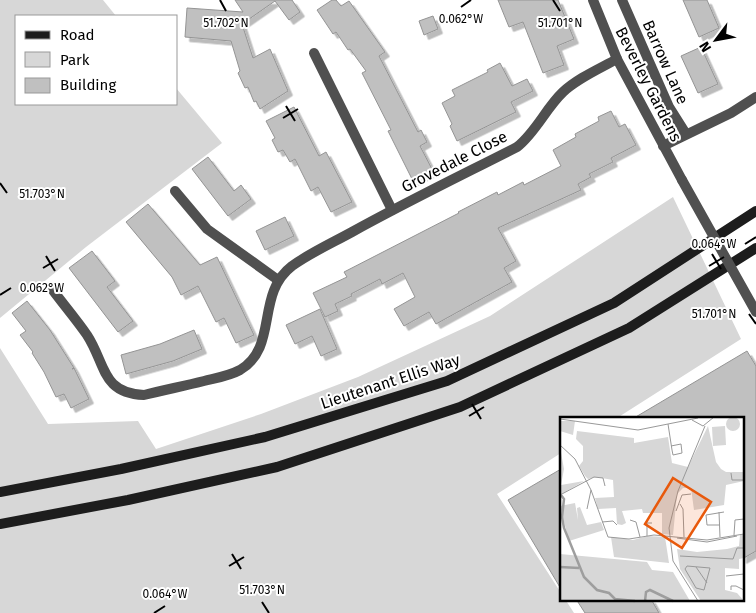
<svg xmlns="http://www.w3.org/2000/svg" width="756" height="613" font-family="'Fira Sans',sans-serif">
<style>
.green{fill:#d7d7d7}
.building{fill:#c0c0c0;stroke:#949494;filter:url(#shadow)}
.lines{fill:none;stroke-linecap:round;stroke-linejoin:round}
.minor{stroke:#505050;stroke-width:10}
.secondary{stroke:#1d1d1d;stroke-width:10}
.minor-bridge{stroke:#505050;stroke-width:10}
.ticks{fill:none;stroke:#000;stroke-width:2}
.labels{text-anchor:middle;stroke-width:4;stroke-linejoin:round;paint-order:stroke}
.street-label{font-size:16px;fill:#000;stroke:#fff}
.inset-river{fill:none;stroke:#9e9e9e;stroke-width:2.5}
.inset-road{fill:none;stroke:#999;stroke-width:1}
.view{fill:#e8590c;fill-opacity:0.15;stroke:#e8590c;stroke-width:2.5}
.inset-edge{fill:none;stroke:#000;stroke-width:2.5}
.ticks-label{font-size:12px;text-anchor:middle;fill:#000;stroke:#fff;stroke-width:4;stroke-linejoin:round;paint-order:stroke}
</style>
<defs>
<filter id="shadow"><feDropShadow dx="4.5" dy="4.5" stdDeviation="0" flood-color="#0004"/></filter>
</defs>
<rect width="100%" height="100%" fill="#fff"/>
<g class="green">
<path d="M0 0H103L116 16H16V104H176V88L222 143 86 247 0 318Z"/>
<path d="M673 197 741 339 617 418H561V453L497 494 561 593V599H565L574 613H0V348L48 424 138 421 156 449 261 414 358 377 490 316Z"/>
</g>
<g class="building">
<path d="M235 0H292L300 12 289 20 275 1 242 24 253 58 270 49 288 91 260 109 256 101 254 102 248 87 245 88 238 73 240 71 231 41 185 37 187 8 243 12Z"/>
<path d="M332 0H336L341 6 349 1 385 52 379 56 418 132 421 130 427 142 420 146 433 171 413 181 388 131 391 130 362 73 366 71 350 49 348 50 336 32 333 34 317 10Z"/>
<path d="M498 0H558L574 39 557 46 564 65 543 73 523 22 509 27Z"/>
<path d="M683 0H707L719 28 699 37Z"/>
<path d="M433 16 438 29 424 35 419 21Z"/>
<path d="M701 47 718 84 698 93 681 56Z"/>
<path d="M500 63 512 86 527 79 533 91 511 102 516 112 457 141 450 126 452 124 442 103 455 96 452 90 488 72 487 70Z"/>
<path d="M294 107 319 156 326 152 352 202 331 212 318 187 311 191 295 159 290 162 283 150 278 152 272 140 275 138 266 121Z"/>
<path d="M611 111 619 127 625 124 636 145 611 158 613 162 589 174 591 177 578 184 581 190 498 228 516 261 504 268 512 282 436 324 429 312 404 326 394 309 415 297 403 273 382 284 380 279 351 294 352 296 335 304 338 311 325 317 313 293 347 277 344 272 459 213 458 212 497 192 498 195 523 182 524 185 561 166 553 150 576 137 575 134 599 121 598 117Z"/>
<path d="M208 157 234 191 241 185 251 199 228 216 192 169Z"/>
<path d="M148 204 200 265 217 257 254 335 236 343 224 318 216 322 198 286 181 295 172 277 126 222Z"/>
<path d="M285 217 294 236 265 250 256 231Z"/>
<path d="M92 251 115 281 107 287 133 321 118 332 69 268Z"/>
<path d="M27 301 50 330 74 368 72 369 74 368 89 399 71 408 64 394 56 397 44 372 32 353 33 352 20 335 26 331 12 313Z"/>
<path d="M320 309 337 349 321 356 312 336 295 344 286 325Z"/>
<path d="M194 330 202 349 173 361 126 374 121 355 160 344Z"/>
<path d="M747 351 756 366V551L742 559V418H634Z"/>
<path d="M561 469V589L508 500Z"/>
<path d="M576 599H651L659 613H585Z"/>
</g>
<g class="lines">
<g class="minor">
<path d="M593 0 617 59 682 180"/>
<path d="M622 0 669 107 686 134"/>
<path d="M314 53 392 210"/>
<path d="M663 146 731 113 756 97"/>
<path d="M175 191 207 229 278 280"/>
<path d="M52 289C63 304 76 319 87 335 106 364 101 393 144 395 164 390 184 386 204 381 216 378 229 376 240 370 279 347 255 294 292 266 310 253 332 243 352 232 406 202 462 175 517 147 536 132 546 108 563 92 578 78 599 69 617 59"/>
</g>
<g class="secondary">
<path d="M0 492 121 469 265 437 447 381 614 303 756 211"/>
<path d="M0 524 128 500 277 467 460 407 629 328 756 248"/>
</g>
<path class="minor-bridge" d="M682 180 756 312"/>
</g>
<path class="ticks" d="M220 0 226 11M553 0 560 11M461 7 471 0M286 106 295 121M283 118 298 109M0 183 7 193M745 244 756 237M712 254 721 269M46 256 55 271M709 266 724 257M43 268 58 259M0 295 11 288M749 314 756 324M472 404 481 419M469 416 484 407M232 554 241 569M229 566 244 557M262 602 269 613M154 613 165 606"/>
<g class="labels">
<g class="street-label">
<text transform="translate(666 62) rotate(66)" y="6">Barrow Lane</text>
<text transform="translate(649 84) rotate(63)" y="6">Beverley Gardens</text>
<text transform="translate(454 161) rotate(-27)" y="6">Grovedale Close</text>
<text transform="translate(390 381) rotate(-18)" y="6">Lieutenant Ellis Way</text>
</g>
</g>
<g transform="translate(560 417)">
<rect width="184" height="184" fill="#fff"/>
<path d="M166 7a7 7 0 1 1 14 0a7 7 0 1 1-14 0ZM0 4H15L13 18 0 14ZM148 9 156 45 161 52 166 55H184V64L166 68 164 88 134 93 131 71H123L117 77 113 118 102 117V96H83L82 92 62 94 66 106 62 108 57 107 56 91 38 92 35 81 54 80 53 63 36 60 28 62 25 59 19 49 23 44V29L16 22 17 14 74 21V26L108 20 112 46 128 50ZM165 9 166 28 153 29 152 10ZM0 30 4 52 1 68 24 64 0 78ZM15 86 18 103 17 91 20 90 27 108 41 105 44 113 9 124 0 89ZM180 118H184V141L179 142V152L165 151V173L177 176 184 184H141L120 152 117 132 137 135 167 132 179 129ZM88 119 105 120 109 146 54 140 51 120 73 123ZM0 137 87 145 92 153 113 155 130 184H0Z" fill="#d7d7d7"/>
<path class="inset-river" d="M1 78 4 82 2 100 4 111 24 160 37 173 49 176 55 182 75 184M0 150 19 151M85 184 86 175 90 173 113 184"/>
<path class="inset-road" d="M0 2 78 13 138 1M132 3 143 9 154 0M108 7 112 33 113 38 122 36 121 27 111 29M0 28 15 42 31 73 48 120 69 122 94 118 147 123 184 117M171 56 172 63H184M0 78 34 60 43 61 45 69M120 87 123 92 124 120M27 92 31 73M116 94 122 78 131 77M159 95 160 120M70 103 76 105 80 120M42 105 53 104 57 108M160 108H147L146 98 164 95M174 118 175 103 184 102M87 119V106H92M117 121 147 125 177 119M120 139 173 142 177 131H184M127 149 150 151 144 173 136 171 125 152ZM136 150 147 166M166 159 184 157M171 173V169H176L184 173M138 184 113 144 109 111 118 74 145 9"/>
<path class="view" d="M113 61 151 85 122 131 85 107Z"/>
<rect width="184" height="184" class="inset-edge"/>
</g>
<g class="ticks-label">
<text x="461" y="23">0.062°W</text>
<text x="560" y="27">51.701°N</text>
<text x="226" y="27">51.702°N</text>
<text x="42" y="198">51.703°N</text>
<text x="714" y="248">0.064°W</text>
<text x="42" y="292">0.062°W</text>
<text x="714" y="318">51.701°N</text>
<text x="262" y="594">51.703°N</text>
<text x="165" y="598">0.064°W</text>
</g>
<rect x="15" y="15" width="162" height="90" fill="#ffffff" stroke="#999999"/>
<rect x="25" y="31" width="25" height="8" fill="#1d1d1d" stroke="#999999"/>
<text x="60" y="40" font-size="15" fill="#000000">Road</text>
<rect x="25" y="52" width="25" height="15" fill="#d7d7d7" stroke="#999999"/>
<text x="60" y="65" font-size="15" fill="#000000">Park</text>
<rect x="25" y="78" width="25" height="15" fill="#c0c0c0" stroke="#999999"/>
<text x="60" y="90" font-size="15" fill="#000000">Building</text>
<g transform="translate(716 40) rotate(238)" stroke="#ffffff" stroke-width="4" paint-order="stroke">
<path d="M0-4L9 19L0 12L-9 19Z" fill="#000000"/>
<text y="-8" font-size="14" font-weight="bold" text-anchor="middle" fill="#000000">N</text>
</g>
</svg>
